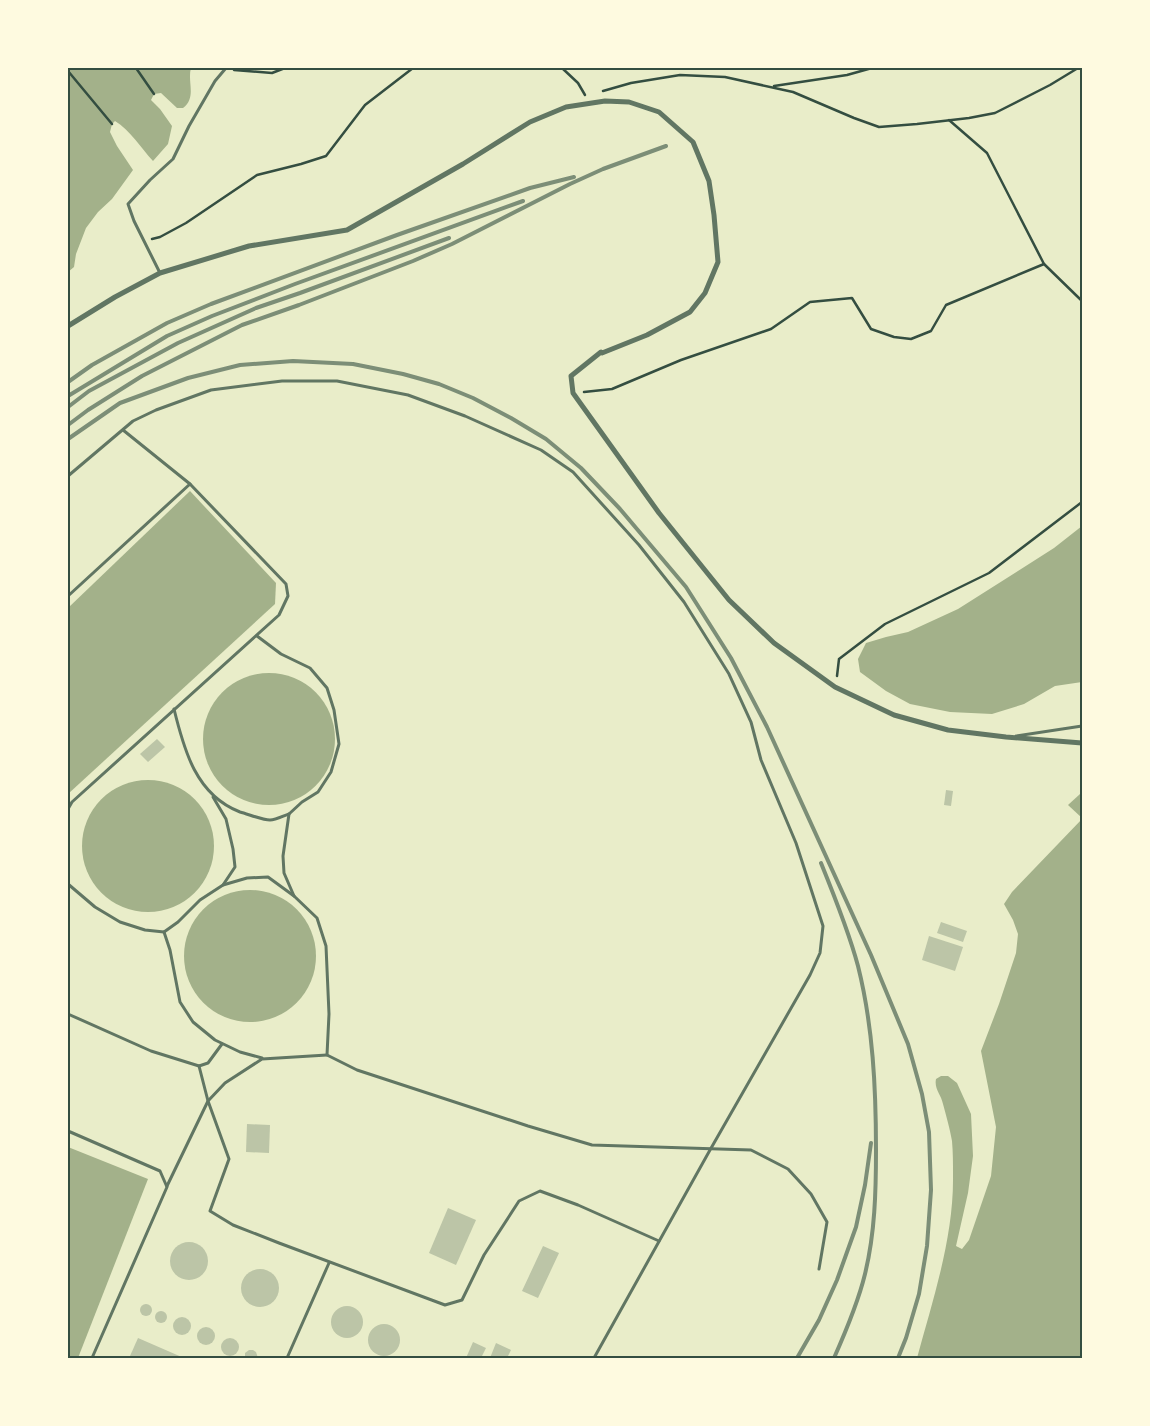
<svg xmlns="http://www.w3.org/2000/svg" width="1150" height="1426" font-family="Quicksand,sans-serif">
<style>
.water{fill:#a3b18a}
.building{fill:#bcc5a7}
.lines{fill:none;stroke-linecap:round;stroke-linejoin:round}
.path{stroke:#344e41;stroke-width:2.5}
.service{stroke:#617663;stroke-width:3}
.minor{stroke:#617663;stroke-width:5}
.rail{stroke:#7c8e77;stroke-width:4}
.neatline{fill:none;stroke:#344e41;stroke-width:2}
</style>
<rect width="100%" height="100%" fill="#e9edc9"/>
<g class="water">
<path d="M68 68H191C187 82 197 97 183 108H177L161 93 154 94 151 100 160 109 172 126 168 144 153 161C141 148 130 130 115 121L112 124 110 132 117 146 133 170 112 199 98 212 86 228 76 254 74 267 68 272Z"/>
<path d="M190 491 276 583 275 604 68 794V608Z"/>
<path d="M1082 526V682L1055 686 1024 704 992 714 950 712 910 704 886 691 860 672 858 659 866 643 886 637 908 632 958 609 1054 548Z"/>
<circle cx="269" cy="739" r="66"/>
<circle cx="148" cy="846" r="66"/>
<path d="M1080 794 1082 795V818L1068 805Z"/>
<path d="M1082 819V1358H917C933 1299 954 1237 953 1175 953 1164 953 1152 952 1141 950 1129 946 1115 943 1104 941 1094 934 1089 936 1079L941 1076H948L957 1083 971 1114 973 1156 968 1193 956 1246 962 1249 969 1240 991 1176 996 1127 981 1051 999 1004 1016 953 1018 934 1013 920 1004 904 1012 892Z"/>
<circle cx="250" cy="956" r="66"/>
<path d="M68 1147 148 1179 78 1358H68Z"/>
</g>
<g class="building">
<path d="M157 739 165 747 148 762 140 754Z"/>
<path d="M946 790 953 791 951 806 944 805Z"/>
<path d="M941 922 967 931 963 942 937 933Z"/>
<path d="M929 936 963 947 955 971 922 960Z"/>
<path d="M247 1124 270 1125 269 1153 246 1152Z"/>
<path d="M448 1208 476 1220 456 1265 429 1253Z"/>
<circle cx="189" cy="1261" r="19"/>
<path d="M543 1246 559 1253 538 1298 522 1291Z"/>
<circle cx="260" cy="1288" r="19"/>
<circle cx="146" cy="1310" r="6"/>
<circle cx="347" cy="1322" r="16"/>
<circle cx="161" cy="1317" r="6"/>
<circle cx="182" cy="1326" r="9"/>
<circle cx="384" cy="1340" r="16"/>
<circle cx="206" cy="1336" r="9"/>
<path d="M138 1338 184 1358H136L130 1356Z"/>
<circle cx="230" cy="1347" r="9"/>
<path d="M473 1342 486 1348 481 1358H466Z"/>
<path d="M496 1343 511 1350 507 1358H490Z"/>
<path d="M249 1350H253L256 1352 258 1358H245V1353Z"/>
</g>
<g class="lines">
<g class="path">
<path d="M136 68 154 94"/>
<path d="M562 68 578 83 585 95"/>
<path d="M234 70 272 73 285 68"/>
<path d="M68 71 112 124"/>
<path d="M774 86 847 75 872 68"/>
<path d="M603 91 631 83 680 75 725 77 793 92 854 118 879 127 917 124 969 118 995 113 1050 85 1078 68"/>
<path d="M949 120 987 153 1044 264 1082 301"/>
<path d="M152 239 160 237 186 223 257 175 301 164 326 156 365 105 413 68"/>
<path d="M584 392 612 389 681 360 771 329 810 302 852 298 871 329 894 337 911 339 931 331 946 305 1044 264"/>
<path d="M837 676 839 659 885 624 989 573 1082 502"/>
</g>
<g class="service">
<path d="M160 273 134 221 128 204 150 180 173 159 189 126 215 81 226 68"/>
<path d="M123 430 190 484"/>
<path d="M68 476 133 421 156 410 211 390 282 381H337L408 395 465 416 541 450 573 472 639 545 684 602 729 674 751 722 761 760 796 843 823 926 820 953 810 975 710 1150 594 1358"/>
<path d="M68 596 190 484 286 584 288 596 279 615 72 802 68 809"/>
<path d="M257 636 281 654 310 668 327 688 334 710 339 744 331 772 318 792 302 802 289 814 283 856 284 873 294 896 317 918 326 946 329 1014 327 1055 357 1070 528 1126 592 1145 751 1150 788 1169 811 1194 827 1222 819 1269"/>
<path d="M174 709C184 750 196 795 240 812 248 814 262 820 270 820 276 820 283 816 289 814"/>
<path d="M1016 736 1082 726"/>
<path d="M213 797 226 819 233 849 235 867 223 885"/>
<path d="M68 884 95 907 120 922 145 930 164 932 178 922 200 900 223 885 247 878 268 877 294 896"/>
<path d="M164 932 170 950 180 1002 193 1022 215 1040 240 1052 262 1058"/>
<path d="M68 1014 151 1051 199 1066 208 1063 222 1044"/>
<path d="M199 1066 208 1101 229 1159 210 1211 233 1225 279 1243 445 1305 462 1300 484 1255 519 1201 540 1191 578 1205 659 1241"/>
<path d="M68 1131 160 1171 167 1187 92 1358"/>
<path d="M167 1186 208 1101 225 1083 262 1059 327 1055"/>
<path d="M287 1358 329 1263"/>
</g>
<path class="minor" d="M68 326 115 297 160 273 249 246 347 230 463 164 530 122 566 107 605 101 629 102 659 112 693 142 709 181 714 215 718 262 705 293 690 312 647 335 602 353 601 352 571 376 573 393 659 513 729 600 774 643 835 687 894 715 948 730 1006 737 1082 743"/>
<g class="rail">
<path d="M68 382 92 365 167 323 211 304 397 235 530 188 574 177"/>
<path d="M68 396 167 336 212 316 295 284 523 201"/>
<path d="M68 407 89 391 178 343 256 308 300 293 449 238"/>
<path d="M68 425 88 410 142 376 242 325 299 305 413 261 452 244 570 184 603 169 666 146"/>
<path d="M68 439 120 403 188 378 240 365 293 361 353 364 403 374 439 384 473 398 511 418 546 439 581 468 620 509 686 587 731 658 767 727 871 955 908 1044 922 1094 929 1132 931 1190 927 1246 919 1294 906 1338 898 1358"/>
<path d="M821 863C834 895 849 932 858 966 873 1026 876 1088 876 1150 876 1191 875 1233 865 1274 858 1303 846 1331 834 1358"/>
<path d="M797 1358 819 1320 837 1280 856 1227 865 1185 871 1143"/>
</g>
</g>
<rect width="1150" height="1426" fill="none" stroke="#fefae0" stroke-width="138"/>
<rect x="69" y="69" width="1012" height="1288" class="neatline"/>
</svg>
